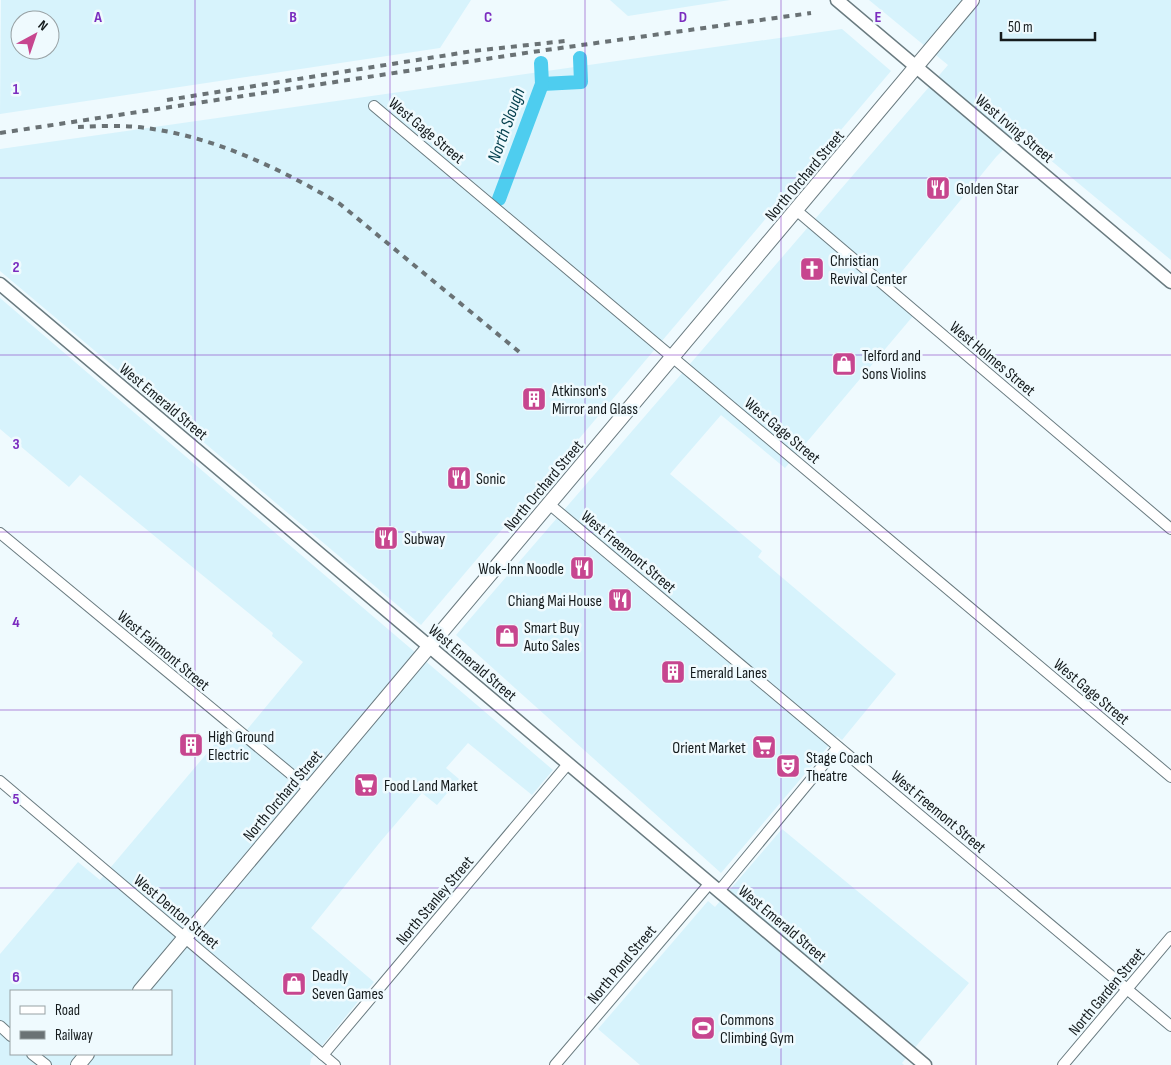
<svg xmlns="http://www.w3.org/2000/svg" width="1171" height="1065" font-family="'Sofia Sans Condensed',sans-serif">
<style>
.built{fill:#d7f3fc;fill-rule:evenodd}
.lines{fill:none;stroke-linecap:round;stroke-linejoin:round}
.canal{stroke:#4ecdef;stroke-width:14}
.minor-casing{stroke:#6a7b80;stroke-width:12}
.tertiary-casing{stroke:#6a7b80;stroke-width:15}
.secondary-casing{stroke:#6a7b80;stroke-width:16}
.minor{stroke:#fff;stroke-width:10}
.tertiary{stroke:#fff;stroke-width:12}
.secondary{stroke:#fff;stroke-width:14}
.rail{stroke:#6a7275;stroke-width:4;stroke-dasharray:6 6;stroke-linecap:butt}
.grid{fill:none;stroke:#7b2cbf;stroke-width:1;stroke-opacity:0.55}
.labels{text-anchor:middle;stroke-width:5;stroke-linejoin:round;paint-order:stroke}
.street-label{font-size:16px;fill:#151b1d;stroke:#effafe}
.poi-label{font-size:16px;fill:#151b1d;stroke:#effafe;text-anchor:start}
.water-label{font-size:18px;font-style:italic;fill:#043f4d;stroke:#effafe}
.grid-label{font-size:16px;text-anchor:middle;font-weight:bold;fill:#7b2cbf;stroke:#effafe;stroke-width:5;stroke-linejoin:round;paint-order:stroke}
</style>
<rect width="100%" height="100%" fill="#effafe"/>
<g class="built">
<path d="M1 0H471L440 48 0 114ZM20 20H50V50H20Z"/>
<path d="M610 0H730L628 16Z"/>
<path d="M869 0H1171V260L1019 134 996 157 885 292 913 316 785 468 721 415 670 474 762 551 758 557 896 674 842 740 837 736 721 873 456 635 948 65Z"/>
<path d="M842 29 891 71 421 625 0 271V149Z"/>
<path d="M0 298 553 770 532 795 468 743 446 768 459 779 437 805 422 793 381 841 311 928 374 982 311 1059 310 1065H0V954L78 862 100 880 224 733 236 743 303 662 272 636 273 633 80 475 69 487 0 429ZM11 991H171V1054H11Z"/>
<path d="M782 829 969 983 902 1063 904 1065H640L598 1029 708 901 715 907Z"/>
</g>
<g class="lines">
<g class="canal">
<path d="M542 84 581 82 580 58"/>
<path d="M499 199 542 84 541 63"/>
</g>
<defs>
<g id="minor">
<path d="M374 106 1171 777"/>
<path d="M796 210 1171 529"/>
<path d="M549 504 1171 1026"/>
<path d="M0 533 309 789"/>
<path d="M0 781 335 1065"/>
<path d="M719 891 838 747"/>
<path d="M0 1026 11 1036"/>
<path d="M32 1054 46 1065"/>
<path d="M323 1055 568 764"/>
<path d="M555 1065 710 883"/>
<path d="M1063 1065 1171 937"/>
</g>
<g id="tertiary">
<path d="M837 0 1171 282"/>
<path d="M0 284 925 1065"/>
</g>
<g id="secondary">
<path d="M140 991 972 0"/>
<path d="M78 1065 87 1054"/>
</g>
</defs>
<use href="#minor" class="minor-casing"/>
<use href="#tertiary" class="tertiary-casing"/>
<use href="#secondary" class="secondary-casing"/>
<use href="#minor" class="minor"/>
<use href="#tertiary" class="tertiary"/>
<use href="#secondary" class="secondary"/>
<g class="rail">
<path d="M167 100 473 51 565 41"/>
<path d="M78 127C100 126 124 125 146 128 215 137 281 169 340 204L523 355"/>
<path d="M0 133 532 52 811 13"/>
</g>
</g>
<path class="grid" d="M195 0V1065M390 0V1065M585 0V1065M781 0V1065M976 0V1065M0 178H1171M0 355H1171M0 532H1171M0 710H1171M0 888H1171"/>
<defs>
<symbol id="restaurant-square" viewBox="-11 -11 22 22"><rect x="-9" y="-9" width="18" height="18" rx="4" fill="#c7468f" stroke="#effafe"/><path d="M-5-6h1v4h1v-4h1v4h1v-4h1v5L-1.5 .5V6h-2V.5L-5-1ZM5-6V6H3V1.5H1.5Q1.5-4 5-6Z" fill="#fff"/></symbol>
<symbol id="church-square" viewBox="-11 -11 22 22"><rect x="-9" y="-9" width="18" height="18" rx="4" fill="#c7468f" stroke="#effafe"/><path d="M-1.2-6h2.4v3.5h3.3v2.4h-3.3V6h-2.4V-.1h-3.3v-2.4h3.3Z" fill="#fff"/></symbol>
<symbol id="shop-square" viewBox="-11 -11 22 22"><rect x="-9" y="-9" width="18" height="18" rx="4" fill="#c7468f" stroke="#effafe"/><path d="M-5-2.5h2.3a2.7 3.5 0 0 1 5.4 0H5L5.5 6h-11ZM-1.5-2.5h3a1.5 2.3 0 0 0-3 0Z" fill="#fff"/></symbol>
<symbol id="building-square" viewBox="-11 -11 22 22"><rect x="-9" y="-9" width="18" height="18" rx="4" fill="#c7468f" stroke="#effafe"/><path d="M-4-6H4V6H1V3H-1V6H-4ZM-2.5-4.3h1.7v1.8h-1.7ZM.8-4.3h1.7v1.8H.8ZM-2.5-1h1.7V.8h-1.7ZM.8-1h1.7V.8H.8Z" fill="#fff"/></symbol>
<symbol id="supermarket-square" viewBox="-11 -11 22 22"><rect x="-9" y="-9" width="18" height="18" rx="4" fill="#c7468f" stroke="#effafe"/><path d="M-6-5.5h2.5l.6 2H6L4.5 2H-2.5L-4.4-4H-6ZM-1.5 3.2a1.3 1.3 0 1 0 .1 0ZM3 3.2a1.3 1.3 0 1 0 .1 0Z" fill="#fff"/></symbol>
<symbol id="theatre-square" viewBox="-11 -11 22 22"><rect x="-9" y="-9" width="18" height="18" rx="4" fill="#c7468f" stroke="#effafe"/><path d="M-5-5.5Q0-4 5-5.5V0Q5 5 0 6Q-5 5-5 0ZM-3.3-2.5H-1v1.5H-3.3ZM1-2.5H3.3v1.5H1ZM-2.8 1Q0 5.5 2.8 1Z" fill="#fff"/></symbol>
<symbol id="stadium-square" viewBox="-11 -11 22 22"><rect x="-9" y="-9" width="18" height="18" rx="4" fill="#c7468f" stroke="#effafe"/><path d="M0-5a6.5 5 0 1 0 0 10a6.5 5 0 1 0 0-10ZM-3.5-1.8h7v3.6h-7Z" fill="#fff"/></symbol>
</defs>
<g fill-rule="evenodd">
<use href="#restaurant-square" x="924" y="174" width="28" height="28"/>
<use href="#church-square" x="798" y="255" width="28" height="28"/>
<use href="#shop-square" x="830" y="350" width="28" height="28"/>
<use href="#building-square" x="520" y="385" width="28" height="28"/>
<use href="#restaurant-square" x="445" y="464" width="28" height="28"/>
<use href="#restaurant-square" x="372" y="524" width="28" height="28"/>
<use href="#restaurant-square" x="568" y="554" width="28" height="28"/>
<use href="#restaurant-square" x="606" y="586" width="28" height="28"/>
<use href="#shop-square" x="493" y="622" width="28" height="28"/>
<use href="#building-square" x="659" y="658" width="28" height="28"/>
<use href="#building-square" x="177" y="731" width="28" height="28"/>
<use href="#supermarket-square" x="750" y="733" width="28" height="28"/>
<use href="#theatre-square" x="774" y="752" width="28" height="28"/>
<use href="#supermarket-square" x="352" y="771" width="28" height="28"/>
<use href="#shop-square" x="280" y="970" width="28" height="28"/>
<use href="#stadium-square" x="689" y="1014" width="28" height="28"/>
</g>
<g class="labels">
<g class="street-label">
<text transform="translate(1015 128) rotate(40)" y="6">West Irving Street</text>
<text transform="translate(427 130) rotate(40)" y="6">West Gage Street</text>
<text transform="translate(804 175) rotate(-50)" y="6">North Orchard Street</text>
<text transform="translate(993 358) rotate(40)" y="6">West Holmes Street</text>
<text transform="translate(164 401) rotate(40)" y="6">West Emerald Street</text>
<text transform="translate(783 430) rotate(40)" y="6">West Gage Street</text>
<text transform="translate(543 485) rotate(-50)" y="6">North Orchard Street</text>
<text transform="translate(629 551) rotate(40)" y="6">West Freemont Street</text>
<text transform="translate(164 650) rotate(40)" y="6">West Fairmont Street</text>
<text transform="translate(473 662) rotate(40)" y="6">West Emerald Street</text>
<text transform="translate(1092 691) rotate(40)" y="6">West Gage Street</text>
<text transform="translate(282 795) rotate(-50)" y="6">North Orchard Street</text>
<text transform="translate(939 811) rotate(40)" y="6">West Freemont Street</text>
<text transform="translate(434 900) rotate(-50)" y="6">North Stanley Street</text>
<text transform="translate(177 911) rotate(40)" y="6">West Denton Street</text>
<text transform="translate(783 923) rotate(40)" y="6">West Emerald Street</text>
<text transform="translate(621 964) rotate(-50)" y="6">North Pond Street</text>
<text transform="translate(1106 991) rotate(-50)" y="6">North Garden Street</text>
</g>
<g class="poi-label">
<text x="956" y="194">Golden Star</text>
<text x="830" y="266">Christian<tspan x="830" dy="18">Revival Center</tspan></text>
<text x="862" y="361">Telford and<tspan x="862" dy="18">Sons Violins</tspan></text>
<text x="552" y="396">Atkinson's<tspan x="552" dy="18">Mirror and Glass</tspan></text>
<text x="476" y="484">Sonic</text>
<text x="404" y="544">Subway</text>
<text x="564" y="574" text-anchor="end">Wok-Inn Noodle</text>
<text x="602" y="606" text-anchor="end">Chiang Mai House</text>
<text x="524" y="633">Smart Buy<tspan x="524" dy="18">Auto Sales</tspan></text>
<text x="690" y="678">Emerald Lanes</text>
<text x="208" y="742">High Ground<tspan x="208" dy="18">Electric</tspan></text>
<text x="746" y="753" text-anchor="end">Orient Market</text>
<text x="806" y="763">Stage Coach<tspan x="806" dy="18">Theatre</tspan></text>
<text x="384" y="791">Food Land Market</text>
<text x="312" y="981">Deadly<tspan x="312" dy="18">Seven Games</tspan></text>
<text x="720" y="1025">Commons<tspan x="720" dy="18">Climbing Gym</tspan></text>
</g>
<g class="water-label">
<text transform="translate(506 125) rotate(-70)" y="6">North Slough</text>
</g>
</g>
<g class="grid-label">
<text x="98" y="22">A</text>
<text x="293" y="22">B</text>
<text x="488" y="22">C</text>
<text x="683" y="22">D</text>
<text x="878" y="22">E</text>
<text x="16" y="94">1</text>
<text x="16" y="272">2</text>
<text x="16" y="449">3</text>
<text x="16" y="627">4</text>
<text x="16" y="804">5</text>
<text x="16" y="982">6</text>
</g>
<rect x="10" y="990" width="162" height="65" fill="#effafe" stroke="#98a1a4"/>
<rect x="20" y="1006" width="25" height="8" fill="#ffffff" stroke="#98a1a4"/>
<text x="55" y="1015" font-size="15" fill="#151b1d">Road</text>
<rect x="20" y="1031" width="25" height="8" fill="#6a7275" stroke="#98a1a4"/>
<text x="55" y="1040" font-size="15" fill="#151b1d">Railway</text>
<g transform="translate(35 35) rotate(40)"><circle r="24" fill="#effafe" stroke="#98a1a4"/>
<path d="M0-4L9 19L0 12L-9 19Z" fill="#c7468f"/>
<text y="-8" font-size="14" font-weight="bold" text-anchor="middle" fill="#151b1d">N</text>
</g>
<path d="M1001 32v8h94v-8" fill="none" stroke="#151b1d" stroke-width="2.5"/>
<text x="1008" y="32" font-size="15" fill="#151b1d" stroke="#effafe" stroke-width="4" paint-order="stroke">50 m</text>
</svg>
